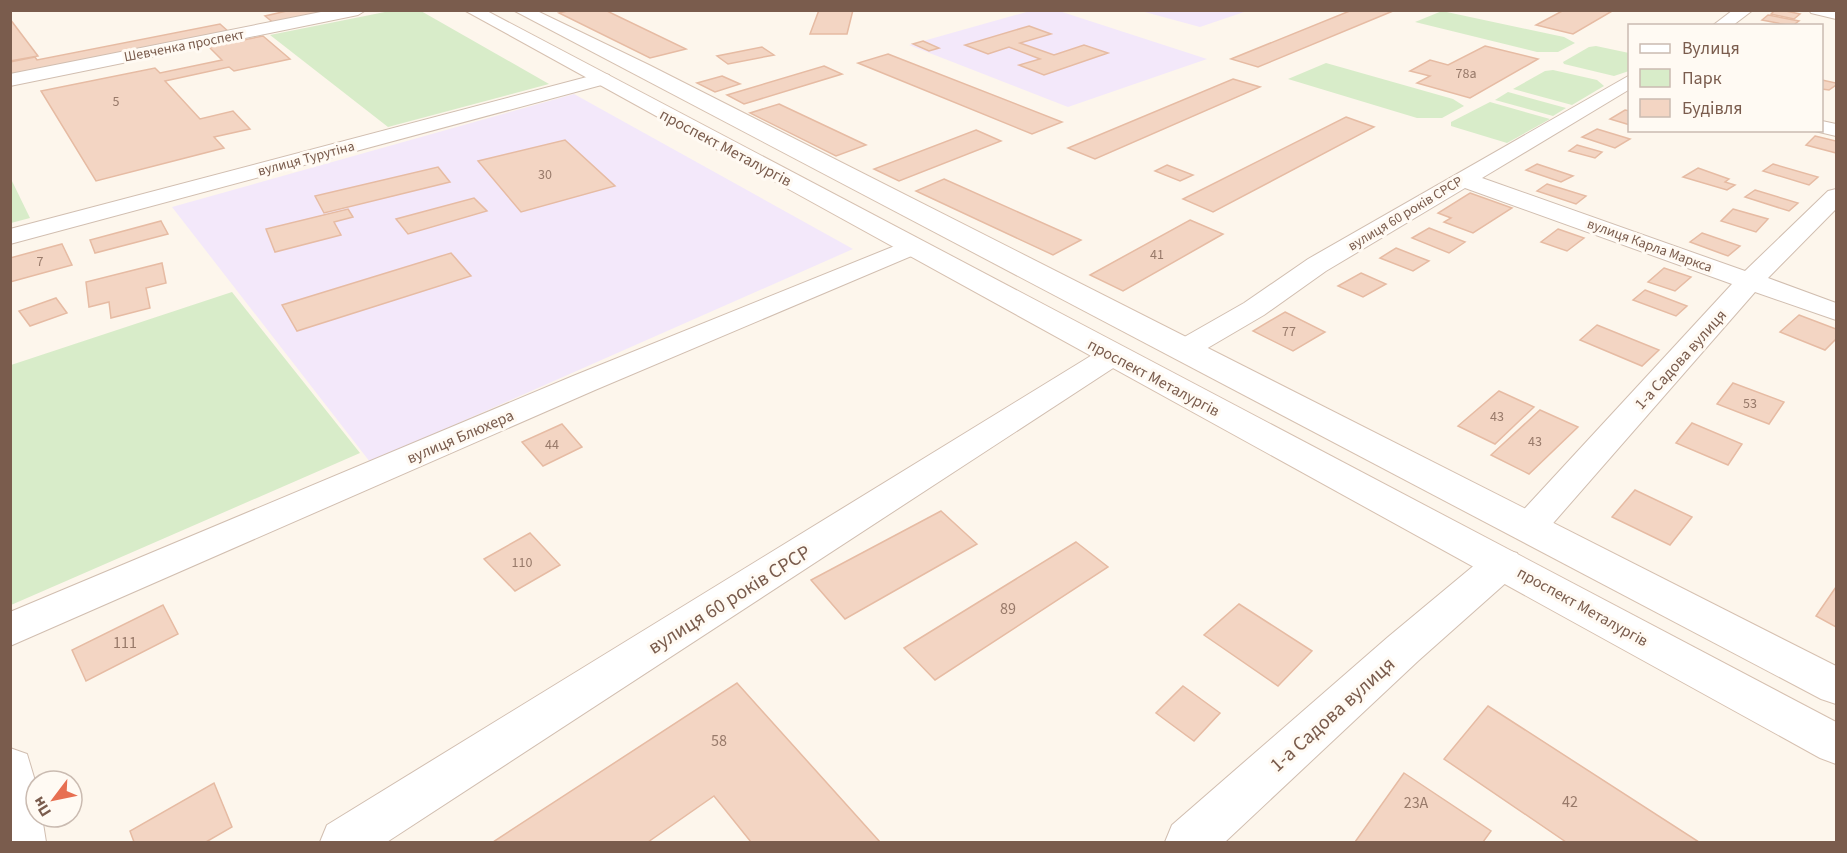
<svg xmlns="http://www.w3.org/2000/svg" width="1847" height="853" font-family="'Source Sans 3',sans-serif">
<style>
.education{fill:#f3e8fa}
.green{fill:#d8ecc9}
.building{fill:#f3d5c3;stroke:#e6bba3;stroke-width:1.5}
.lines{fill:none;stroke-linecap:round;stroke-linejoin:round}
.street-casing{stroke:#d1beb0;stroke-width:2}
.secondary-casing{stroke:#d6c0b0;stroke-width:2}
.street{fill:#fff;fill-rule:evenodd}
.secondary{fill:#fff;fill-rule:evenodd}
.labels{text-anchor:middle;stroke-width:6;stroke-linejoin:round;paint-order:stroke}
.far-street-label{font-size:14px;fill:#7a5c4d;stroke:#fffaf3}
.number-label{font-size:14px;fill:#987a6a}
.street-label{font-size:16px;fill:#7a5c4d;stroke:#fffaf3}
.near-number-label{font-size:16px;fill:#987a6a}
.near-street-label{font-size:20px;fill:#7a5c4d;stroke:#fffaf3}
</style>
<rect width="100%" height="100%" fill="#fdf6ec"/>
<g class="education">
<path d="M1056 10 1207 59 1068 107 909 45 1030 11Z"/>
<path d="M1141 11H1247L1200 27Z"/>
<path d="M574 94 853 249 370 462 172 207Z"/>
</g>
<g class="green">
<path d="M390 11H421L549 84 388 127 270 35Z"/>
<path d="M1442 11 1564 37 1575 43 1558 52H1537L1415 22Z"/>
<path d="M1596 46 1629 53V71L1614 76 1564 64 1563 62 1589 47Z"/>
<path d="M1326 63 1453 99 1464 106 1442 118H1417L1288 79Z"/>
<path d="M1553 70 1597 80 1604 86 1572 105 1513 89 1545 71Z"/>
<path d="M1508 92 1566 108 1553 116 1495 100Z"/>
<path d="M1490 102 1550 119 1507 143 1451 126V122Z"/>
<path d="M11 179 30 218 11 223H10Z"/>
<path d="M232 292 360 453 11 605V365Z"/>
</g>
<g class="building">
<path d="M291 10H341L275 24 265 16Z"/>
<path d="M571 10H605L686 49 650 58 559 13Z"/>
<path d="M819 10H853L847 34H810Z"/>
<path d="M1352 10 1393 11 1258 67 1231 59Z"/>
<path d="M1564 10H1614L1573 34 1536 25Z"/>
<path d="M1775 10H1781L1800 14 1794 19 1771 14Z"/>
<path d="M1768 15 1799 21 1792 26 1762 20Z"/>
<path d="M10 19 38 56 10 61Z"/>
<path d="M220 24 229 32 10 76V62L35 57 37 60Z"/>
<path d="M1029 26 1051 34 1020 43 1054 55 1084 45 1108 53 1044 75 1019 65 1040 59 1009 47 988 54 965 45Z"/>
<path d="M263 36 290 59 234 71 229 67 165 81 200 119 233 111 250 129 214 137 224 148 96 181 41 91 155 68 160 73 222 60 209 47Z"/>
<path d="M923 41 939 48 929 51 913 44Z"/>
<path d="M1485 46 1538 59 1470 98 1417 83 1430 76 1410 71 1430 60 1448 65Z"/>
<path d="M762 47 774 55 728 64 717 56Z"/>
<path d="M888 54 1062 122 1032 134 858 63Z"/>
<path d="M824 66 842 74 744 104 727 95Z"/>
<path d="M722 76 740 84 715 92 697 83Z"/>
<path d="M1233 79 1260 87 1095 159 1068 148Z"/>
<path d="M1822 80 1836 83V85L1829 90 1822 89Z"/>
<path d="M779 104 866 145 836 156 750 113Z"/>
<path d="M1625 110 1630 111V125L1610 119Z"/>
<path d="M1346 117 1374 127 1213 212 1183 199Z"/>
<path d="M1597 129 1630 139 1615 148 1582 137Z"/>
<path d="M976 130 1001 141 899 181 874 169Z"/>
<path d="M1815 136 1836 141V153L1806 145Z"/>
<path d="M565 140 615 186 521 212 478 161Z"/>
<path d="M1577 145 1602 152 1595 158 1569 151Z"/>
<path d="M1537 164 1573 176 1561 182 1526 170Z"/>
<path d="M1773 164 1818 177 1809 185 1763 171Z"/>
<path d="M1167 165 1193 175 1180 181 1155 171Z"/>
<path d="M438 167 450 182 324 213 315 196Z"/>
<path d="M1698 168 1729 179 1725 182 1735 185 1727 190 1683 177Z"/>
<path d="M944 179 1081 240 1053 255 916 191Z"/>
<path d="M1547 184 1586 196 1576 204 1537 191Z"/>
<path d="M1755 190 1798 203 1789 211 1745 197Z"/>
<path d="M1470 193 1512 208 1473 233 1444 222 1451 218 1438 213Z"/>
<path d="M474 198 487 211 408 234 396 219Z"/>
<path d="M348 209 353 217 334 222 341 235 275 252 266 229Z"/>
<path d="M1733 209 1768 219 1756 232 1721 221Z"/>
<path d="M1190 220 1223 234 1123 291 1090 275Z"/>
<path d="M161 221 168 234 95 253 90 240Z"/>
<path d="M1429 228 1465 242 1449 253 1412 238Z"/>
<path d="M1558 229 1584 238 1567 251 1541 242Z"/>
<path d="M1702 233 1740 246 1728 256 1690 242Z"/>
<path d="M62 244 72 265 10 282V258Z"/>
<path d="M1396 248 1429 261 1413 271 1380 258Z"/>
<path d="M451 253 471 276 297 331 282 305Z"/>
<path d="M162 263 166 283 146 288 150 308 111 318 109 302 89 307 86 282Z"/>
<path d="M1664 268 1691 277 1675 291 1648 282Z"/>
<path d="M1361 273 1386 284 1363 297 1338 286Z"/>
<path d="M1645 290 1687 306 1676 316 1633 300Z"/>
<path d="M56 298 67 313 30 326 19 311Z"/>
<path d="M1285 312 1325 332 1293 351 1253 331Z"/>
<path d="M1799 315 1836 329V339L1825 350 1780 332Z"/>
<path d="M1597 325 1659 350 1642 366 1580 340Z"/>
<path d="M1733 383 1784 402 1769 424 1717 404Z"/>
<path d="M1499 391 1534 407 1495 444 1458 426Z"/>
<path d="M1540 410 1578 427 1529 474 1491 455Z"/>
<path d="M1692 423 1742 444 1728 465 1676 443Z"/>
<path d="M562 424 582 447 543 466 522 442Z"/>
<path d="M1635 490 1692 517 1670 545 1612 517Z"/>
<path d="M941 511 977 544 845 619 811 580Z"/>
<path d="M530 533 560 565 515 591 484 559Z"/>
<path d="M1076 542 1108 567 935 680 904 648Z"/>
<path d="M1836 587V627L1816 616Z"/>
<path d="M1239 604 1312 651 1278 686 1204 635Z"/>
<path d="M163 605 178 634 86 681 72 650Z"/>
<path d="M737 683 880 842H751L714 796 648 842H493Z"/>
<path d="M1183 686 1220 713 1194 741 1156 713Z"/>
<path d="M1488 706 1699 842H1566L1444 759Z"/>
<path d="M1404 773 1491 831 1483 842H1355Z"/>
<path d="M214 783 232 827 206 842H134L130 831Z"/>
</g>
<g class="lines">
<defs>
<g id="street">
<path d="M331 10H366L358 15 10 86V74Z"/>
<path d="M1733 10H1753L1732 26H1712Z"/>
<path d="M1809 10H1836V19L1811 13Z"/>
<path d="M602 73 609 75 611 79 609 83 10 244V229Z"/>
<path d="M1630 75V89L1482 178 1745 271 1828 191 1836 189V209L1768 278 1836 303V320L1755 292 1541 537 1528 541 1515 537 1509 528 1515 519 1732 284 1465 188 1326 271 1264 315 1194 356 1183 359 1172 356 1168 350 1172 344 1244 303 1308 259Z"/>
<path d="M1822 121 1836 124V136L1815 131 1822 130Z"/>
<path d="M912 239 921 242 925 247 921 252 595 390 10 646V612L573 376Z"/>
<path d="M1113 346 1124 349 1128 355 1124 361 387 842H320L327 825 1102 349Z"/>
<path d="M1503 549 1517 553 1522 563 1517 573 1418 661 1225 842H1165L1172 825 1388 637 1489 553Z"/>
<path d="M10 748 27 754 36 784V817H42L46 842H10Z"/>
</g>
<g id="secondary">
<path d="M464 10H485L1836 722V764L1820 758Z"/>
<path d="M513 10H535L649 65 1836 666V704L1821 699Z"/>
</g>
</defs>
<use href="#street" class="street-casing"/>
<use href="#secondary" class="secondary-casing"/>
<use href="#street" class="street"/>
<use href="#secondary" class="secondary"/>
</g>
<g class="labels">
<g class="far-street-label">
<text transform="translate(184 45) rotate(-11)" y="5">Шевченка проспект</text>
<text transform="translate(306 158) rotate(-15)" y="5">вулиця Турутіна</text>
<text transform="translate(1405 213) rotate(-31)" y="5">вулиця 60 років СРСР</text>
<text transform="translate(1650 245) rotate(20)" y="5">вулиця Карла Маркса</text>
</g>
<g class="number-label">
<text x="1466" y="78">78а</text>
<text x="116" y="106">5</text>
<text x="545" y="179">30</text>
<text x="1157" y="259">41</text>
<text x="40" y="266">7</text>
<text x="1289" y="336">77</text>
<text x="1750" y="408">53</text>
<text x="1497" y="421">43</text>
<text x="1535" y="446">43</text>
<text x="552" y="449">44</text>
<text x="522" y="567">110</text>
</g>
<g class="street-label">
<text transform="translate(726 147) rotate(28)" y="6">проспект Металургів</text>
<text transform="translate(1680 359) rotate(-48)" y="6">1-а Садова вулиця</text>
<text transform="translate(1154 377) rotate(28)" y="6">проспект Металургів</text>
<text transform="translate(460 436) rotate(-23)" y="6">вулиця Блюхера</text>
<text transform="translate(1583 606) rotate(29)" y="6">проспект Металургів</text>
</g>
<g class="near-number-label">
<text x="1008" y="614">89</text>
<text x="125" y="648">111</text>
<text x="719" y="746">58</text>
<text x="1570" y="807">42</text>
<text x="1416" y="808">23А</text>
</g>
<g class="near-street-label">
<text transform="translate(729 599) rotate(-32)" y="7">вулиця 60 років СРСР</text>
<text transform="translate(1332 714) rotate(-42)" y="7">1-а Садова вулиця</text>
</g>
</g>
<rect width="1847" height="853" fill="none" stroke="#7a5c4d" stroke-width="24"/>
<rect x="1628" y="24" width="195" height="108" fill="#fffaf3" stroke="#cabbb1" stroke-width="1.5"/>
<rect x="1640" y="44" width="30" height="9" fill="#ffffff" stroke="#cabbb1" stroke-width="1.5"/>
<text x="1682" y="54" font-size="18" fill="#7a5c4d">Вулиця</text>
<rect x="1640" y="69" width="30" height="18" fill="#d8ecc9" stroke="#cabbb1" stroke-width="1.5"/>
<text x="1682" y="84" font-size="18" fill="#7a5c4d">Парк</text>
<rect x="1640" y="99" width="30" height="18" fill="#f3d5c3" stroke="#cabbb1" stroke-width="1.5"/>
<text x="1682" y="114" font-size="18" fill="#7a5c4d">Будівля</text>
<g transform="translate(54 799) rotate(238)"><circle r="28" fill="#fffaf3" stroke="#cabbb1" stroke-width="1.5"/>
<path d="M0-4.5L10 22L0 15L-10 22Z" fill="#e76f51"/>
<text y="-9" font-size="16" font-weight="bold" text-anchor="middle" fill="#7a5c4d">Пн</text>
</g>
</svg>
